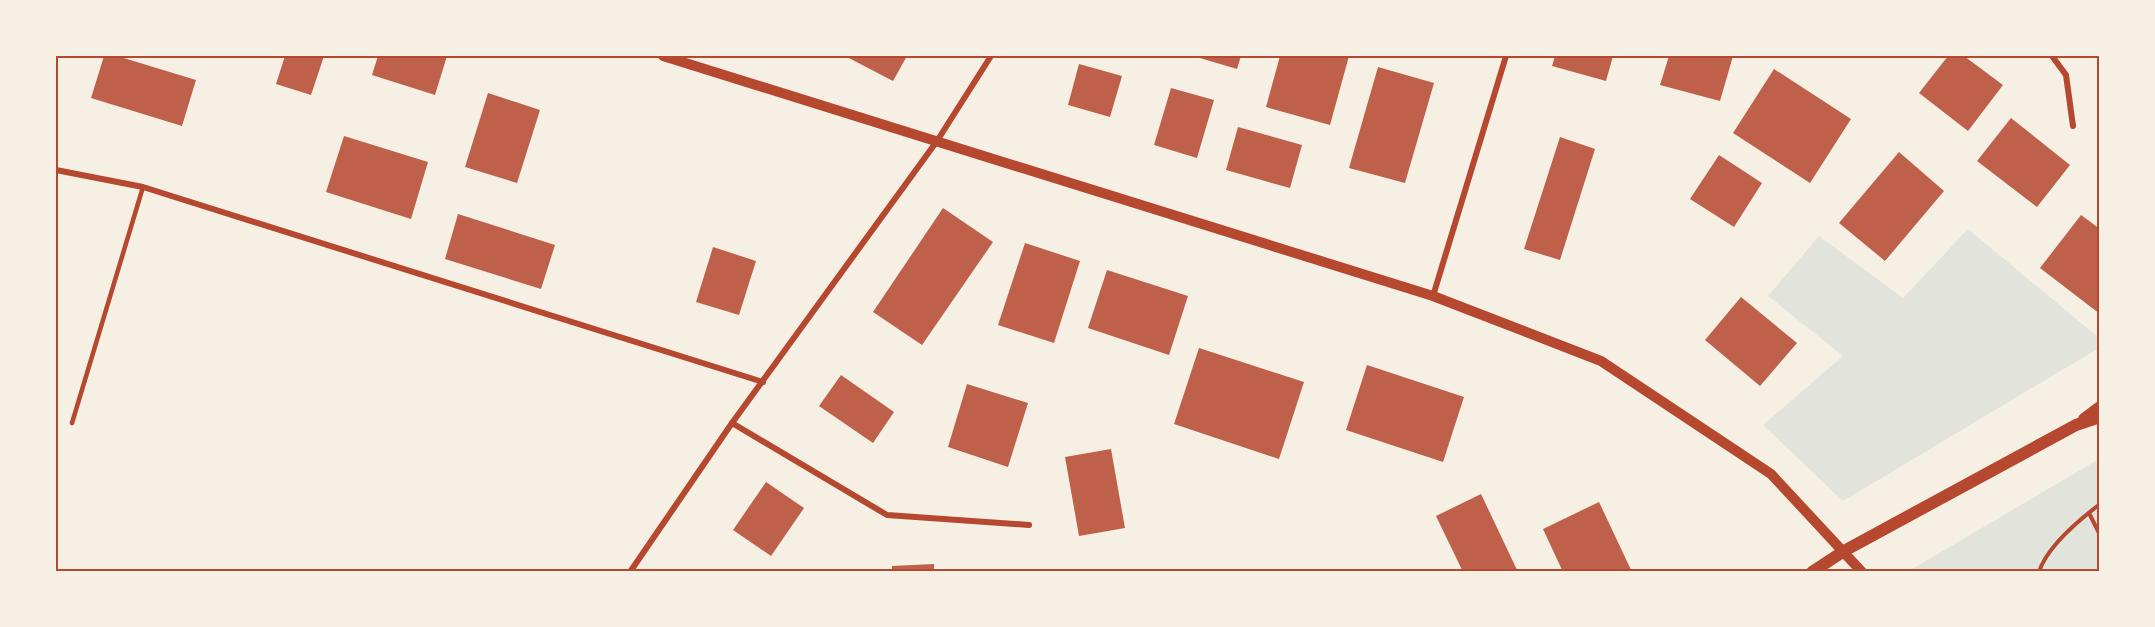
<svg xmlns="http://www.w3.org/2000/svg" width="2155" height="627" font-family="Rubik,sans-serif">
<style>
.green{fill:#e2e4dc}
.building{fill:#bf614a}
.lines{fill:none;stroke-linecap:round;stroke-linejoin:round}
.path{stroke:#b5482f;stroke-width:4}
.service{stroke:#b5482f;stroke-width:4.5}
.minor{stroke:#b5482f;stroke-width:6}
.tertiary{stroke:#b5482f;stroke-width:10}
.secondary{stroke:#b5482f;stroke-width:12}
.neatline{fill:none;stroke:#b5482f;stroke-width:2}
</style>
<rect width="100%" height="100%" fill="#f6efe4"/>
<g class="green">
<path d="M1968 229 2099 338V348L1843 501 1763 425 1843 356 1768 296 1819 236 1903 298Z"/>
<path d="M2099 459V571L1907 572Z"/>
</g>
<g class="building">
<path d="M104 56H117L196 80 182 126 91 98Z"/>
<path d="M285 56H324L311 95 276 84Z"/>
<path d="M378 56H447L435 95 372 75Z"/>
<path d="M845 56H907L893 81Z"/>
<path d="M1193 56H1241L1237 69Z"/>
<path d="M1280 56H1349L1330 125 1266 107Z"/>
<path d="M1555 56H1613L1606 81 1552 66Z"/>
<path d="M1669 56H1733L1720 101 1660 85Z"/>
<path d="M1948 56H1964L2003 85 1968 131 1919 93Z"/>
<path d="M1079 64 1122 76 1110 117 1068 105Z"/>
<path d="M1378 67 1434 83 1405 183 1349 168Z"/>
<path d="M1774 69 1851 119 1810 183 1733 133Z"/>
<path d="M1171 88 1214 100 1197 158 1154 145Z"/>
<path d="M488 93 540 110 517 183 465 167Z"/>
<path d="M2011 118 2070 165 2037 207 1977 161Z"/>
<path d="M1238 127 1302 145 1290 188 1226 170Z"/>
<path d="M344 136 428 162 411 219 326 192Z"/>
<path d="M1560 137 1595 149 1560 260 1524 249Z"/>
<path d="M1899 152 1944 191 1885 261 1839 223Z"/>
<path d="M1719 155 1762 183 1734 227 1690 199Z"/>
<path d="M943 208 993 242 922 345 873 312Z"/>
<path d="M458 214 555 245 541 289 445 259Z"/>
<path d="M2081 215 2100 229V314L2040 268Z"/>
<path d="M1025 243 1080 261 1054 343 998 325Z"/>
<path d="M713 247 756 261 739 315 696 302Z"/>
<path d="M1107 270 1188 296 1169 355 1088 328Z"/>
<path d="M1741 297 1797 343 1760 386 1705 340Z"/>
<path d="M1199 348 1304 382 1279 459 1174 424Z"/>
<path d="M1367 365 1464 397 1443 462 1346 430Z"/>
<path d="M841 375 894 412 873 443 819 406Z"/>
<path d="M967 384 1028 403 1008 467 948 447Z"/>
<path d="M1111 449 1125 528 1079 536 1065 457Z"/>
<path d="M766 482 804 508 771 556 733 530Z"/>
<path d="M1481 494 1518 572H1463L1436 516Z"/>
<path d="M1599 502 1632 572H1563L1543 529Z"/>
<path d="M934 564V572H892V566Z"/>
</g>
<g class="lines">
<g class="path">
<path d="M2089 513 2100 535"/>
<path d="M2039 572C2047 546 2079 520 2100 504"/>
</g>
<path class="service" d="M72 423 143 187"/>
<g class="minor">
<path d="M2052 56 2066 75 2073 126"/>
<path d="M56 170 143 187 763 382"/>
<path d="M1433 296 1506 56"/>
<path d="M732 423 887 515 1029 525"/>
<path d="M630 572 732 423 937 141 991 56"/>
</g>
<path class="tertiary" d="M663 56 1433 296 1601 361 1771 474 1862 572"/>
<g class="secondary">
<path d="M2084 419 2100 407"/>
<path d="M1812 572 1844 551 2076 425 2100 417"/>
</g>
</g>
<rect width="2155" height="627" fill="none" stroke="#f6efe4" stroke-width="114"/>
<rect x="57" y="57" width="2041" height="513" class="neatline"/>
</svg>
